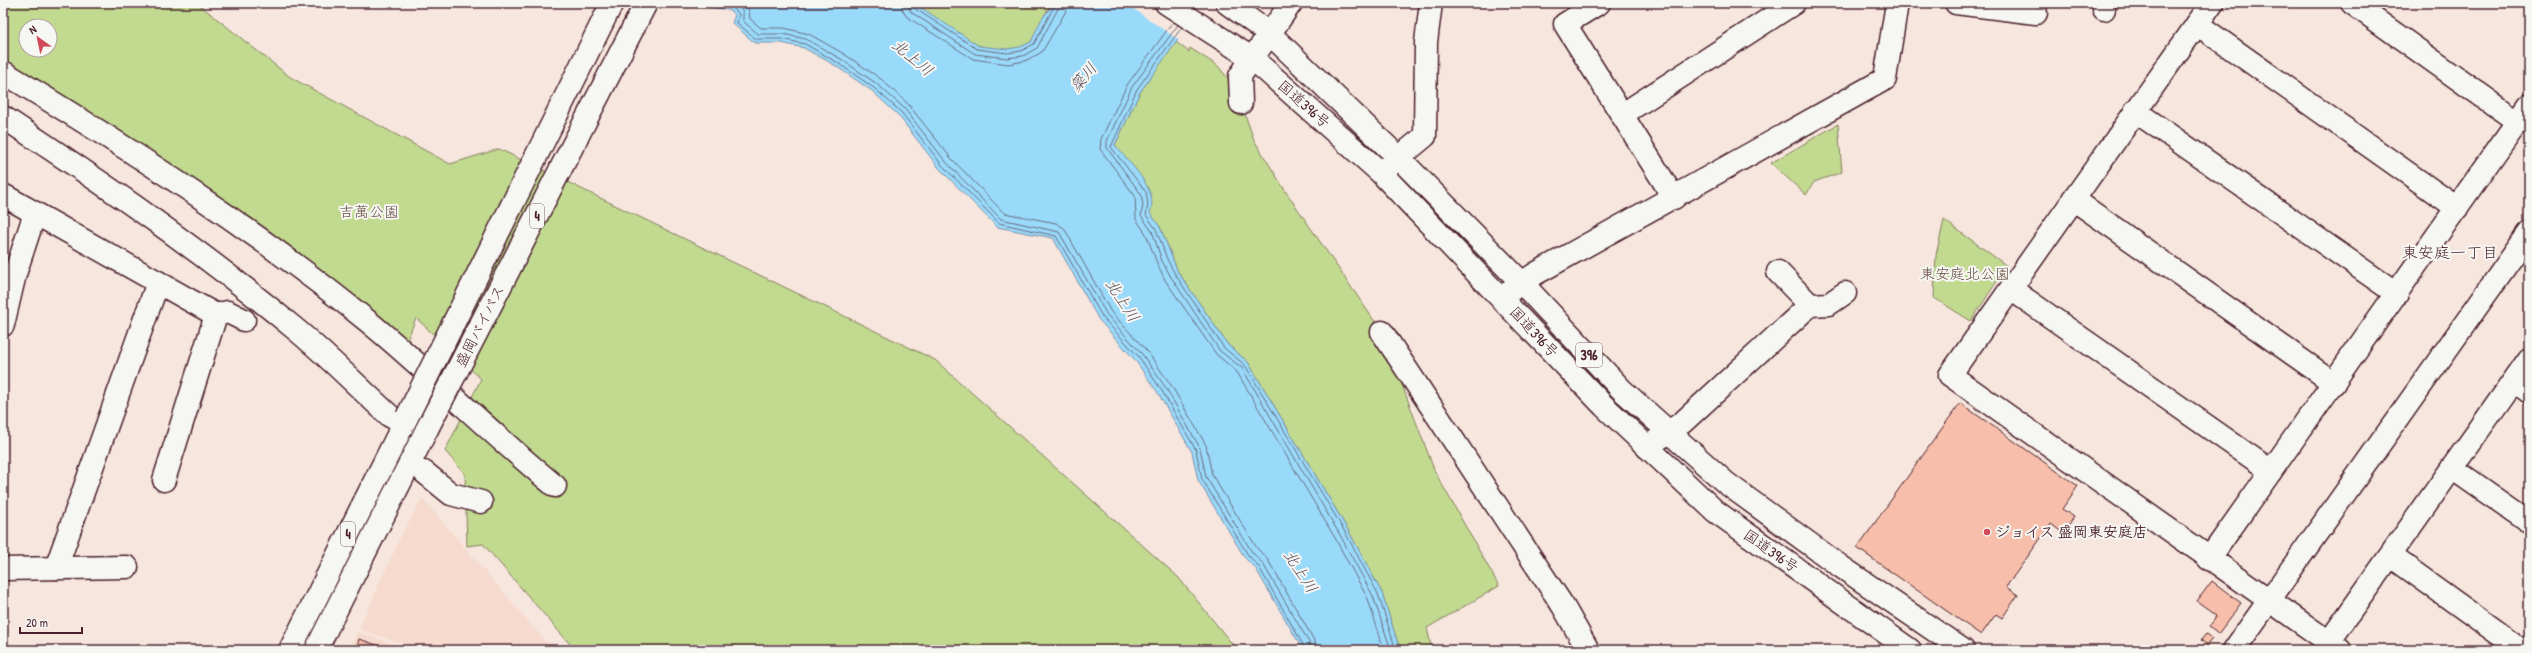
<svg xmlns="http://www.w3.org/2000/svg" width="2532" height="653" font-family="'Patrick Hand','Klee One',sans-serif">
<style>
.built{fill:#f6dace}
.green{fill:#c1da90;stroke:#867c5e;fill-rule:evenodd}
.water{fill:#99dafb;stroke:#798fa8}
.pier{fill:#f6e6dd}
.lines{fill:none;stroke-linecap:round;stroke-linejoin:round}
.shore{stroke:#6a6a7e;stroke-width:1}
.building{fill:#f7bfab;stroke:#4a1f2b}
.minor-casing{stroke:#4a1f2b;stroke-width:25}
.highway-casing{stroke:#4a1f2b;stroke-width:25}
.minor{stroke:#f6f6f2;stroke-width:22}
.highway{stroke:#f6f6f2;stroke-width:22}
.highway-bridge-casing{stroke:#4a1f2b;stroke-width:25;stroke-linecap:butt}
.highway-bridge{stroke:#f6f6f2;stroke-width:22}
.poi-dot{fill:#d1495b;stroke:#f6f6f2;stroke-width:1.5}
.labels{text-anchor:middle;stroke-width:4;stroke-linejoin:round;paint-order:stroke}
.shield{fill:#f6f6f2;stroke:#7e6067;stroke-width:1}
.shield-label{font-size:14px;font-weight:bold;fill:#4a1f2b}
.street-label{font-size:15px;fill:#4a1f2b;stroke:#f6f6f2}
.park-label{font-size:15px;fill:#684e44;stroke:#f6f6f2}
.poi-label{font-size:15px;font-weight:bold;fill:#4a1f2b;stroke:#f6f6f2;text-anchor:start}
.water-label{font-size:16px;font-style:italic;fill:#5e4e5f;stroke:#f6f6f2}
.neighbourhood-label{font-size:16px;fill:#4a1f2b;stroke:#f6f6f2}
</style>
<rect width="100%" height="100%" fill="#f6e6dd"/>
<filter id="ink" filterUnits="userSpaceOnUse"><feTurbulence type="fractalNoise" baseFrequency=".025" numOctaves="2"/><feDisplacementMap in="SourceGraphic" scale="8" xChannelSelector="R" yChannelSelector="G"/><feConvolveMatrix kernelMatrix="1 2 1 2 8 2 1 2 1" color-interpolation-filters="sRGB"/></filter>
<g filter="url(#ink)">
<g class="built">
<path d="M422 498 553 650H421L359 629 399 540Z"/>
<path d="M357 632 410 650H350Z"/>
</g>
<g class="green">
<path d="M3 3H197L290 77 450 164 499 149 935 360 1178 577 1237 650H575L483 544 467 546 465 474 445 451 481 379 416 318 406 343 239 211 3 59ZM26 26H50V50H26Z"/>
<path d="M914 3H1054C1041 14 1040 32 1031 42 1019 53 994 49 980 46 968 43 927 12 914 3Z"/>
<path d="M1176 42 1189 52 1190 48 1218 66 1230 81 1241 103 1254 140 1286 192 1382 332 1435 472 1499 586 1427 628 1432 650H1400L1382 593 1348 530 1248 362 1228 345 1178 272 1160 227 1149 213 1115 145 1140 92Z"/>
<path d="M1838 124 1842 172 1814 182 1806 195 1771 163Z"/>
<path d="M1944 220 2007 266 1971 321 1934 298 1936 255Z"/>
</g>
<path class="water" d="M682 3H914L979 46 1007 49 1020 47 1031 42 1041 20 1054 3H1205L1140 92 1115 145C1128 162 1160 190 1150 213L1160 227 1178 272 1228 345 1248 362 1348 530 1382 593 1400 650H1303L1256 569 1245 558 1198 480 1192 452 1158 393 1135 360 1099 320 1053 238 997 227 939 168 898 115 872 91 836 66 804 48 781 43H755L732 23 735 15 729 10Z"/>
<path class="pier" d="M1125 3H1207L1180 41Z"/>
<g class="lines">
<g class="shore">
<path d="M704 3 731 6 739 14 737 23 756 39H782L805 44 838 63 874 88 901 112 942 165 999 223 1056 236 1103 318 1139 357 1162 391 1196 450 1202 479 1248 555 1259 567 1306 650"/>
<path d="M735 3 743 11V21L758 34H783L806 39 841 59 877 84 904 108 946 162 1001 219 1059 232 1107 315 1142 354 1166 388 1200 448 1206 477 1252 552 1263 564 1310 644 1311 650"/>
<path d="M744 3 749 10 750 19 761 28H784L809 34 844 54 881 79 908 104 951 158 1004 213 1056 223 1064 228 1111 312 1147 351 1171 385 1206 445 1212 475 1257 548 1268 560 1315 642 1317 650"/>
<path d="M901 3 903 11 907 17 973 59 1008 64 1025 61 1042 52 1066 11 1067 3"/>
<path d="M907 3 911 12 975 54 1007 58 1023 56 1037 48 1061 3"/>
<path d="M912 3 914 8 977 49 1007 53 1021 51 1034 44 1056 3"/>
<path d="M1173 22 1127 85 1101 139 1100 149 1135 196 1136 219 1146 234 1157 263 1165 280 1216 354 1237 372 1335 538 1368 599 1384 650"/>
<path d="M1178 25 1132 87 1107 141V148L1141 194 1143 205 1141 216 1152 231 1162 261 1171 277 1220 351 1242 368 1340 535 1373 596 1391 650"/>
<path d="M1182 27 1137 89 1111 147 1146 192 1148 205 1146 215 1156 229 1167 259 1175 274 1224 348 1245 365 1345 532 1378 594 1396 650"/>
</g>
</g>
<g class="building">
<path d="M1960 403 2078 486 2062 509 2074 517 2063 533 2051 524 2006 587 2018 595 2002 618 1996 614 1981 635 1857 548Z"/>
<path d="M2212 581 2241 603 2218 634 2209 627 2217 616 2197 601Z"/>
<path d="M2206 634 2212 639 2207 645 2201 640Z"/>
<path d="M359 639 392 650H356Z"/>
</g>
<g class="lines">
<defs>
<g id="minor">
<path d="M1599 3 1565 24 1674 198"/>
<path d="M1956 3 2036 13"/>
<path d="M2103 3 2104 9"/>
<path d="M2212 3 1950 375 2340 650"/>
<path d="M2352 3 2517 121"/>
<path d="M2197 24 2457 208"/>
<path d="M3 72C130 149 255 229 370 323 433 375 491 434 555 486"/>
<path d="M1241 103 1240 76 1291 3"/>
<path d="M2135 111 2397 294"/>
<path d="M1623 114 1794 3"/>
<path d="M3 117C103 183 202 251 294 328 327 355 358 387 390 416"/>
<path d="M1384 170 1425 136 1426 42 1431 3"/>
<path d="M3 195 216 315"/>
<path d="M2073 199 2334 383"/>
<path d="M1778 272 1810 305"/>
<path d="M2011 289 2271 471"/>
<path d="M1501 297 1535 274 1885 79 1897 3"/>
<path d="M3 325 15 274 35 213"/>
<path d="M1382 332 1563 606 1588 650"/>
<path d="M2514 381 2529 392"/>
<path d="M1647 447 1683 422 1810 305 1829 304 1845 293"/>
<path d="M2452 468 2529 522"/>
<path d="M424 472 451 494 481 502"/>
<path d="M164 480 216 315 228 312 244 320"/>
<path d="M2391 556 2521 650"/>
<path d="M2209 559 2529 105"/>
<path d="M56 568 158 282"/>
<path d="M3 569 127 567"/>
<path d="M2329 642 2529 359"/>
<path d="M2234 650 2529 233"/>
</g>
<g id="highway">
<path d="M1166 3 1253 59 1381 173 1604 406 1715 511 1910 650"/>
<path d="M1227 3 1270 34 1398 157 1522 283 1622 390 1726 483 1840 566 1963 650"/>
<path d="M290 650 407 417"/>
<path d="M316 650 427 429"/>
</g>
</defs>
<use href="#minor" class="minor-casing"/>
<use href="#highway" class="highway-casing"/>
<use href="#minor" class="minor"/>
<use href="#highway" class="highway"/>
<defs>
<g id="highway-bridge">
<path d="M407 417 612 3"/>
<path d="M427 429 646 3"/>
</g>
</defs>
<use href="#highway-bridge" class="highway-bridge-casing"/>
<use href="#highway-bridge" class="highway-bridge"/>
</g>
</g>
<circle class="poi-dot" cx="1987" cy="532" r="4"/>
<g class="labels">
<g class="shield">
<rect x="530" y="204" width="14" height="24" rx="3"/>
<rect x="1576" y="343" width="26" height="24" rx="3"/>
<rect x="341" y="522" width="14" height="24" rx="3"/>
</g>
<g class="shield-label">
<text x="537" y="221">4</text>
<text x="1589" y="360">396</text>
<text x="348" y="539">4</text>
</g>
<g class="street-label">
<text transform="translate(1304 104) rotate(41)" y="5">国道396号</text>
<text transform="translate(480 326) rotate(-63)" y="5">盛岡バイパス</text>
<text transform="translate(1534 332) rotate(47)" y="5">国道396号</text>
<text transform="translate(1771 551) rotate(35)" y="5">国道396号</text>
</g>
<g class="park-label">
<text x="369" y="217">吉萬公園</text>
<text x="1965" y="279">東安庭北公園</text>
</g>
<g class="poi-label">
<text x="1995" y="537">ジョイス 盛岡東安庭店</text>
</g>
<g class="water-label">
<text transform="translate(913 57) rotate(40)" y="6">北上川</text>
<text transform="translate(1083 77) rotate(-50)" y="6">簗川</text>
<text transform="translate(1123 300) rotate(57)" y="6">北上川</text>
<text transform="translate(1301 571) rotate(57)" y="6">北上川</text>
</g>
<g class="neighbourhood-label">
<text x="2450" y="258">東安庭一丁目</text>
</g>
</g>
<rect width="2532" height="653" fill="none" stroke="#f6f6f2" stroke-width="16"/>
<rect x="8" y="8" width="2516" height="637" fill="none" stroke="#4a1f2b" stroke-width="1.5" filter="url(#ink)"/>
<g transform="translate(38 38) rotate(327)"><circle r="19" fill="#f6f6f2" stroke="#b1a0a2"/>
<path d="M0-3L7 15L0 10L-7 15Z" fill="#d1495b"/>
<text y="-6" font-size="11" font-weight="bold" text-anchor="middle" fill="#4a1f2b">N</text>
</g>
<path d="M20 627v6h62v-6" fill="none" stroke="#4a1f2b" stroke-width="2"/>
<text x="26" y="627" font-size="12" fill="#4a1f2b" stroke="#f6f6f2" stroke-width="3" paint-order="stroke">20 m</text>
</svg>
